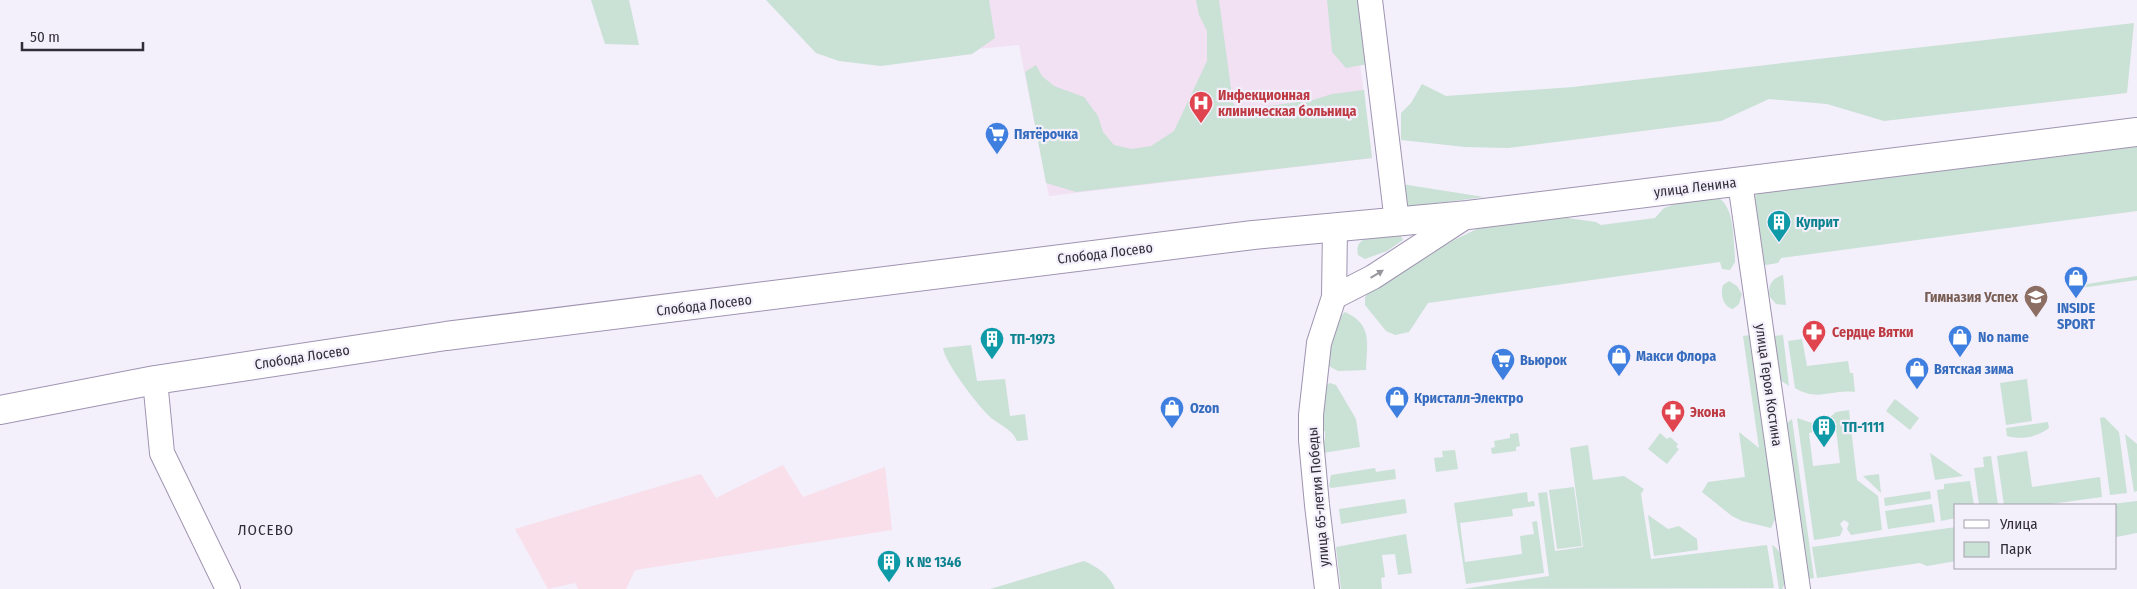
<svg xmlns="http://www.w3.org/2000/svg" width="2137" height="589" font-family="'Fira Sans Condensed',sans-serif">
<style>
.industrial{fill:#f8dfea}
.medical{fill:#f1e1f3}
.green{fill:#cae1d5}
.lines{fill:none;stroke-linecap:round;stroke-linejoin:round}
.minor-casing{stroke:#9f94b0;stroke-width:26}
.major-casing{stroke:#9f94b0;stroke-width:30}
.minor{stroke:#fff;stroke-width:24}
.major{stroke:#fff;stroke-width:28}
.oneway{fill:#98969c}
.labels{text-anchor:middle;stroke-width:4.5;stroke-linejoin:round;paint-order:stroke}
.health-label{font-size:14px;font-weight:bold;fill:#be3a42;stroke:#f3effb;text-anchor:start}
.shop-label{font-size:14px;font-weight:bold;fill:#366cbe;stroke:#f3effb;text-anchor:start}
.street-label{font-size:14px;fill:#312d38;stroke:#f3effb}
.culture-label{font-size:14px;font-weight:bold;fill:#0d838f;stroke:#f3effb;text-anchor:start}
.education-label{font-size:14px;font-weight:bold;fill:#785e54;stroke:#f3effb;text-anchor:end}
.neighbourhood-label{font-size:15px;letter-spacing:1px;fill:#312d38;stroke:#f3effb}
</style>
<rect width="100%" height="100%" fill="#f3effb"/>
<path class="industrial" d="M783 465 803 497 885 467 892 530 635 570 626 589H578L575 583 548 589 515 529 701 474 716 498Z"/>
<path class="medical" d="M814 0H1352L1372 158 1049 196 1019 45 848 62Z"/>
<g class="green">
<path d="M591 0H629L639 45 605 44Z"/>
<path d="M766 0H989L995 38 972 54 881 66 839 61 816 53Z"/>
<path d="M1196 0H1219L1233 103 1238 110 1313 100 1332 94 1364 90 1372 158 1076 192 1046 183 1025 72 1036 65 1042 76 1054 86 1084 97 1098 116 1103 132 1114 145 1132 149 1151 146 1174 131 1207 61V31L1199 15Z"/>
<path d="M1327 0H1362L1368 64 1346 68 1332 52Z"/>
<path d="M2134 23 2127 93 1884 121 1827 104 1769 99 1721 121 1508 148 1465 147 1401 140V113L1411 103 1422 84 1446 96 1573 87Z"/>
<path d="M2137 139V211L1781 258 1778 263 1766 265 1761 260 1753 204 1755 196 1761 190Z"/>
<path d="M1395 183 1484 197 1399 208Z"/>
<path d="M1717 197C1735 206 1733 239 1735 257V262L1730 270 1722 269 1720 262 1428 303 1409 332 1395 335 1386 331 1365 305V298L1369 290 1454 240 1477 229 1496 224 1553 216 1596 222 1601 225 1655 218 1664 208 1691 199Z"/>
<path d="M1395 234 1401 236 1403 240 1387 251 1365 259 1358 255C1353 234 1381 236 1395 234Z"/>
<path d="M1783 275 1786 305 1776 304 1770 297C1767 286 1772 278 1783 275Z"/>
<path d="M2137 276V280L2081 288V285Z"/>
<path d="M1729 281 1737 286 1742 294 1739 304 1733 309C1723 307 1720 294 1723 285Z"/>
<path d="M1345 312C1373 325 1367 343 1366 370L1338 371 1327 365 1329 326Z"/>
<path d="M1750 335 1776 517 1771 528 1742 521 1732 516 1702 492 1708 482 1745 477 1739 432 1759 448 1743 336Z"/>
<path d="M1783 335 1789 386 1780 380 1774 336Z"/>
<path d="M1802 339 1807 366 1848 361 1850 373H1853L1855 392C1832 389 1818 402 1795 388L1788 341Z"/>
<path d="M971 345 977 381 1005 379 1010 416 1025 414 1028 440 1017 441C1012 428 998 425 988 415 976 403 945 363 943 348Z"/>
<path d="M2027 379 2032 421 2006 425 2000 383Z"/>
<path d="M1330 383 1336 385 1356 419 1360 447 1323 453C1322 445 1326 439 1325 431H1323L1320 420 1324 386Z"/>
<path d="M1895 399 1919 418 1910 430 1886 411Z"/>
<path d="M1849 410 1857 480 1878 496 1882 530 1851 535 1847 529 1849 523 1844 520 1840 524 1843 529 1840 536 1814 540 1797 418 1812 423 1813 432 1809 433 1813 466 1840 463 1836 429H1830L1828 419 1836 412Z"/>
<path d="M2104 417 2119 432 2127 493 2110 495 2100 418Z"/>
<path d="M1792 419 1814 578 1808 579 1786 430 1787 423Z"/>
<path d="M2048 422 2049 428C2037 437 2022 440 2007 436L2006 428Z"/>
<path d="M1518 433 1520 446 1516 447V451L1492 454 1491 448 1495 447 1494 441 1510 438V434Z"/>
<path d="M1660 433 1667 439 1670 437 1678 444 1676 447 1679 449 1667 464 1648 449Z"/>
<path d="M2125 434 2137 444V491L2134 492Z"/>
<path d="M1588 445 1593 480 1624 476 1644 489 1641 494 1651 559 1767 545 1774 588 1463 589 1549 576 1538 493 1547 492 1555 551 1583 547 1570 448Z"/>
<path d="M1455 450 1458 469 1436 472 1434 458 1443 457 1442 451Z"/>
<path d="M2027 451 2032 487 2100 477 2102 497 2043 505H2004L1997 456Z"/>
<path d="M1930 453 1963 476 1935 480Z"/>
<path d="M1991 456 1998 505H1979L1974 468 1984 467 1983 457Z"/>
<path d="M1375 468 1376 472 1395 469 1396 479 1331 488 1329 486 1331 475Z"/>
<path d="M1879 474 1881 493 1863 476Z"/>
<path d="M1970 481 1974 505H1956V518L1941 521 1937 490 1944 489V484Z"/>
<path d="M1574 487 1582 546 1557 549 1549 490Z"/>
<path d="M1930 491 1931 499 1885 506 1884 498Z"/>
<path d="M1527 492 1528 502 1534 501 1535 506 1512 509 1513 516 1460 523 1465 562 1522 554 1520 536 1534 534 1532 522 1537 521 1544 573 1466 584 1454 503Z"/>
<path d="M1405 499 1407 513 1341 524 1339 509Z"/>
<path d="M2137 501V533L2116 537V505H2104Z"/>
<path d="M1932 504 1935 522 1888 529 1885 511Z"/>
<path d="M1648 515 1668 529 1679 526 1697 539 1698 550 1654 556Z"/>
<path d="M1956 527V561L1927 566 1920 563 1817 578 1812 547Z"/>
<path d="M1406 534 1412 573 1398 575 1395 554 1382 555 1385 577 1381 578 1382 589H1341L1336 547Z"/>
<path d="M1772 545C1784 551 1790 578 1782 589H1779Z"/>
<path d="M1084 561C1098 567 1109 575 1115 589H990Z"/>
</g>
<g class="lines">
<defs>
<g id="minor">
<path d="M1370 0 1397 222"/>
<path d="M1740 182 1798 589"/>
<path d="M1334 297 1373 277 1468 215"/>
<path d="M155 380 162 453 228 589"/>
<path d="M1327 589 1317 505 1311 440V415L1319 343 1334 297 1335 228"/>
</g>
<path id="major" d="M0 410 155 380 446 336 1253 235 1468 215 2137 132"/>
</defs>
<use href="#minor" class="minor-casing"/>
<use href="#major" class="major-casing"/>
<use href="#minor" class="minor"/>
<use href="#major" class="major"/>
</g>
<defs><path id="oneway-solid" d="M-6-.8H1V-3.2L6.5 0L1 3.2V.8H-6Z" transform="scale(1.25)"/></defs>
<use class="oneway" href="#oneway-solid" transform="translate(1377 274) rotate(-31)"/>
<defs>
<symbol id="hospital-pin" viewBox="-11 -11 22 30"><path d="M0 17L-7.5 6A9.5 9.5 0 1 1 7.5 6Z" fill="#e0444e" stroke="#f3effb"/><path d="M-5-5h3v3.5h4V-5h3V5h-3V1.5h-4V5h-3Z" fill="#fff"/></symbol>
<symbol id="supermarket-pin" viewBox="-11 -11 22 30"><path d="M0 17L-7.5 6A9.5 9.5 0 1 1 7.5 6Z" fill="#3f7fe0" stroke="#f3effb"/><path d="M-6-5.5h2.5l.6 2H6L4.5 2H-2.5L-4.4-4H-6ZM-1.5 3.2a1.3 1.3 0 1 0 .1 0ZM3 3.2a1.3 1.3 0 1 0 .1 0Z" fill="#fff"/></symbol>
<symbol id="building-pin" viewBox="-11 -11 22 30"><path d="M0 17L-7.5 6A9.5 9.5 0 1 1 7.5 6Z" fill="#0f9aa8" stroke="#f3effb"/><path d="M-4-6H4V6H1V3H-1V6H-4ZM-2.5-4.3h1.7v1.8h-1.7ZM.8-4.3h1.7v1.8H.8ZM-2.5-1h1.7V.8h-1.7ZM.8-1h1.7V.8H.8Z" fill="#fff"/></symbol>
<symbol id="shop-pin" viewBox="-11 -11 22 30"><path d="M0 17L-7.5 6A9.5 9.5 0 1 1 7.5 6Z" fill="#3f7fe0" stroke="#f3effb"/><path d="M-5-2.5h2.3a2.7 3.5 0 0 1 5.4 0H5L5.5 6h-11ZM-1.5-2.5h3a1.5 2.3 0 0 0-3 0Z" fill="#fff"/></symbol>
<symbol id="school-pin" viewBox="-11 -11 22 30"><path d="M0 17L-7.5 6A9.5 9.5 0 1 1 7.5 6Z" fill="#8d6e63" stroke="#f3effb"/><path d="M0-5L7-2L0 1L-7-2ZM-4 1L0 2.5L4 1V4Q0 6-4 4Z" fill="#fff"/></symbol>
<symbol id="pharmacy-pin" viewBox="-11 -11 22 30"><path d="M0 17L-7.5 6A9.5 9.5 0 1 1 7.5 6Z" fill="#e0444e" stroke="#f3effb"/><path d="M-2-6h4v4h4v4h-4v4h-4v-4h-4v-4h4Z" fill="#fff"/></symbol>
</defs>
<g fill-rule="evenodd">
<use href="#hospital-pin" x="1187" y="89" width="28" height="38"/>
<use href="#supermarket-pin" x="983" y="120" width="28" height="38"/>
<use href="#building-pin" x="1765" y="208" width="28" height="38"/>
<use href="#shop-pin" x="2062" y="264" width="28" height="38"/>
<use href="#school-pin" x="2022" y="283" width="28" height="38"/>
<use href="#pharmacy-pin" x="1800" y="318" width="28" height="38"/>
<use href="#shop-pin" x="1946" y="323" width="28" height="38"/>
<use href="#building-pin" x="978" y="325" width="28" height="38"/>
<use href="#shop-pin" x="1605" y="342" width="28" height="38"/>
<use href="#supermarket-pin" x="1489" y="346" width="28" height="38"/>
<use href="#shop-pin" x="1903" y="355" width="28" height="38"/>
<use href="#shop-pin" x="1383" y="384" width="28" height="38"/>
<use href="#shop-pin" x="1158" y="394" width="28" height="38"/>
<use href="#pharmacy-pin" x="1659" y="398" width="28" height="38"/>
<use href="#building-pin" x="1810" y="413" width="28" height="38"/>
<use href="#building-pin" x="875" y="548" width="28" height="38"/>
</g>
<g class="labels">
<g class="health-label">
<text x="1218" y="100">Инфекционная<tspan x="1218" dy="16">клиническая больница</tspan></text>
<text x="1832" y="337">Сердце Вятки</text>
<text x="1690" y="417">Экона</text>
</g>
<g class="shop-label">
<text x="1014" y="139">Пятёрочка</text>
<text x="2076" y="313" text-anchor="middle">INSIDE<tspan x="2076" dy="16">SPORT</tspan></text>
<text x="1978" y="342">No name</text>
<text x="1636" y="361">Макси Флора</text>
<text x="1520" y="365">Вьюрок</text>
<text x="1934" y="374">Вятская зима</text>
<text x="1414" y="403">Кристалл-Электро</text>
<text x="1190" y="413">Ozon</text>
</g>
<g class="street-label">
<text transform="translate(1695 187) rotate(-7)" y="5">улица Ленина</text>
<text transform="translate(1105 253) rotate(-7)" y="5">Слобода Лосево</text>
<text transform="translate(704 305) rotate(-7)" y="5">Слобода Лосево</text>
<text transform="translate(302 357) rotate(-9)" y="5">Слобода Лосево</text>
<text transform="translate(1769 385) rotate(82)" y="5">улица Героя Костина</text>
<text transform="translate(1318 497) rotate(-95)" y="5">улица 65-летия Победы</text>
</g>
<g class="culture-label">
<text x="1796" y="227">Куприт</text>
<text x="1010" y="344">ТП-1973</text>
<text x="1842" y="432">ТП-1111</text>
<text x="906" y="567">К № 1346</text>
</g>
<g class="education-label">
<text x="2018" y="302">Гимназия Успех</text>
</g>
<g class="neighbourhood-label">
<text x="266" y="535">ЛОСЕВО</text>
</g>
</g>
<rect x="1954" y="504" width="162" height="65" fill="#f3effb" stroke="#a5a1ad"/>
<rect x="1964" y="520" width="25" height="8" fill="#ffffff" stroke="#a5a1ad"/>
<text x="2000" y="529" font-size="15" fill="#312d38">Улица</text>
<rect x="1964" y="542" width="25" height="15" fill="#cae1d5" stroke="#a5a1ad"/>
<text x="2000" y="554" font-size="15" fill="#312d38">Парк</text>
<path d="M22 42v8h121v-8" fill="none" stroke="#312d38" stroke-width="2.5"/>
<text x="30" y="42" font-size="15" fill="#312d38" stroke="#f3effb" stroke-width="4" paint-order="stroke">50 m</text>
</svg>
